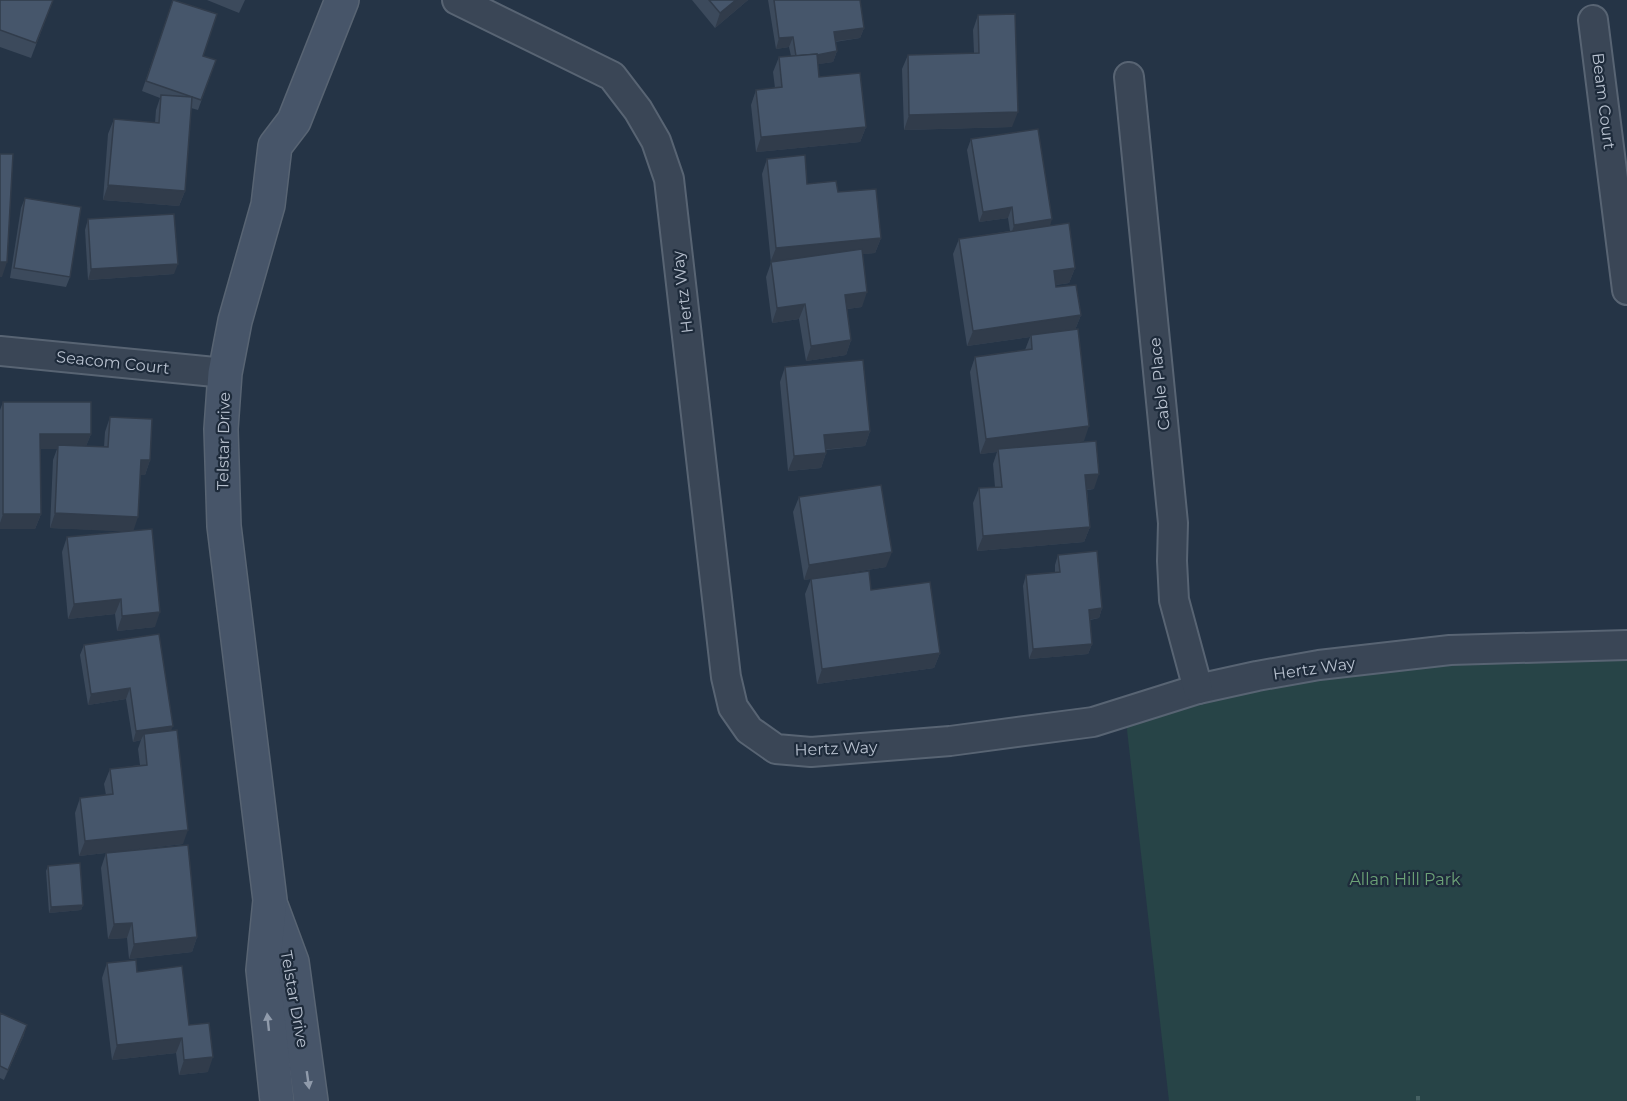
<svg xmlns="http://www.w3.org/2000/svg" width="1627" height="1101" font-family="Montserrat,sans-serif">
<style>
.green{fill:#274447}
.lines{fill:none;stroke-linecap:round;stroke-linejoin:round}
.street-casing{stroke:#586473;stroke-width:32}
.secondary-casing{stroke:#586473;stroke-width:36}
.path{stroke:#466163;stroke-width:4;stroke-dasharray:4.5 4.5;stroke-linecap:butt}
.street{stroke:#3a4656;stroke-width:28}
.secondary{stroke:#475569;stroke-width:33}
.wall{fill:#3c4a5c}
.shaded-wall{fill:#313c4b}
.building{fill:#46566b;stroke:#313c4b;stroke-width:1.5}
.oneway{fill:#909bab}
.labels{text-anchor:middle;stroke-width:4.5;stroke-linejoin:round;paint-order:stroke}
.street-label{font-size:16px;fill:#b8c1cf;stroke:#1e2b3b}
.park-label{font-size:16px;fill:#6ca277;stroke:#1e2b3b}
</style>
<rect width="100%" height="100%" fill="#253446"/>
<path class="green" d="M1627 645V1101H1169L1125 712 1198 689Z"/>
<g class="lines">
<defs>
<g id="street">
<path d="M457 0 612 76 638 110 656 141 669 179 726 677 733 707 749 730 776 749 811 752 950 741 1093 722 1198 689 1257 676 1319 665 1450 650 1627 645"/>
<path d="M1593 20 1627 290"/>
<path d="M1129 77 1173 523 1172 561 1174 600 1198 689"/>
<path d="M0 351 225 373"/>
</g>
<g id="secondary">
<path d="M272 908 292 962 311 1101"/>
<path d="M277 1101 263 970 270 900 224 526 221 429 225 373 235 321 268 205 275 146 294 121 342 0"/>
</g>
</defs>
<use href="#street" class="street-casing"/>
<use href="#secondary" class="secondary-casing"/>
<path class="path" d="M1418 1096V1101"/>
<use href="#street" class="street"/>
<use href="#secondary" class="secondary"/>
</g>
<g class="wall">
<path d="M0 0H53L31 58 0 47Z"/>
<path d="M173 0 203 56 216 60 198 110 191 108 185 191 179 206 103 200 108 134 114 119 155 123 156 110 160 98 142 91Z"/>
<path d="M207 0H245L239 13Z"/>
<path d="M692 0H748L715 28Z"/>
<path d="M768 0H860L864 28 860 38 835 42 837 51 833 62 818 64 819 77 866 127 860 142 756 152 751 105 756 90 775 88 773 72 779 57 791 56 789 47 776 49Z"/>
<path d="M978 15 1012 127 904 130 902 69 908 55 974 53 973 30Z"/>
<path d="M971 139 1050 226 1075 268 1069 283 1056 285V287L1081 315 1075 330 1084 441 1073 443 1094 489 1087 490 1090 527 1084 542 977 551 973 503 979 488 995 487 993 464 997 452 980 454 970 372 975 357 1025 350 1030 337 967 346 953 254 959 239 1010 231 1008 218 979 222 967 150Z"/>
<path d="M767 159 807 184 838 192 881 238 875 253 862 254V307L847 309 851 340 846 355 806 361 799 319 772 323 766 277 771 263 762 174Z"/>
<path d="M25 198 70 277 66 287 10 278 21 208Z"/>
<path d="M88 219 174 274 88 280 85 230Z"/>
<path d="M785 367 870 431 865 446 826 450V453L821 468 788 471 780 382Z"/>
<path d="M3 402 91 434 86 446 104 447 105 432 110 417 150 460 145 475H140L133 531 155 627 117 631 115 614 68 619 62 552 67 537 128 531 50 528 53 460 57 449H40L41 514 35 529H0V410Z"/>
<path d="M799 497 886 567 804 580 793 512Z"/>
<path d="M1058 555 1102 608 1099 618 1090 620 1092 644 1088 654 1029 659 1023 586 1026 575 1055 573V565Z"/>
<path d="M811 579 871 590 940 653 934 668 817 684 805 594Z"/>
<path d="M159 634 171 731 183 844 79 856 75 813 80 798 106 795 104 784 110 769 140 765 138 749 141 740 133 742 126 699 88 705 80 655 84 645Z"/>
<path d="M106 853 197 937 192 952 129 959 127 938 108 939 101 868Z"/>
<path d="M48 866 83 905 81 910 49 913 46 871Z"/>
<path d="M107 963 137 972 189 1025 208 1072 179 1075 176 1053 112 1060 102 978Z"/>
<path d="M0 1013 24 1035 4 1080 0 1078Z"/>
</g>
<g class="shaded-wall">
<path d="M736 0H748L715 28 720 13Z"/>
<path d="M864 28 860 38 830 42 834 32Z"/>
<path d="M793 37 789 47 776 49 779 38Z"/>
<path d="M837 51 833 62 793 68 797 58Z"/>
<path d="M1018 112 1012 127 904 130 909 115Z"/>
<path d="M866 127 860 142 756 152 761 137Z"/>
<path d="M108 185 185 191 179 206 103 200Z"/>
<path d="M1012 207 1008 218 979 222 983 212Z"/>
<path d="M1052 219 1049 230 1011 235 1014 225Z"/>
<path d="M881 238 875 253 770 263 776 248Z"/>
<path d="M0 262H7L2 277H0Z"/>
<path d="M178 264 174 274 88 280 91 269Z"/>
<path d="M1075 268 1069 283 1048 286 1054 271Z"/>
<path d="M867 292 862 307 839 310 845 295Z"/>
<path d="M805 304 799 319 772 323 777 308Z"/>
<path d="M1081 315 1075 330 1031 335 1030 337 967 346 973 331Z"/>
<path d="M851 340 846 355 806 361 811 346Z"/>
<path d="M1089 426 1084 441 999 452 998 449 997 452 980 454 986 439Z"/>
<path d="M870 431 865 446 819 450 824 435Z"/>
<path d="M40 434H91L85 449 58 445 57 449H35Z"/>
<path d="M826 453 821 468 788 471 794 456Z"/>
<path d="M141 460H150L145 475H135Z"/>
<path d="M1099 474 1094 489 1080 490 1085 475Z"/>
<path d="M55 513 138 517 133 532 50 528Z"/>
<path d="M3 514H41L35 529H0V523Z"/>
<path d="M1090 527 1084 542 977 551 983 536Z"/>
<path d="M892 552 886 567 804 580 809 565Z"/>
<path d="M121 599 115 614 68 619 74 604Z"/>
<path d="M1102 608 1099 618 1085 620 1089 610Z"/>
<path d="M160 612 155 627 117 631 122 616Z"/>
<path d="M1092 644 1088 654 1029 659 1033 649Z"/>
<path d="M940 653 934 668 817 684 822 669Z"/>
<path d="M130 688 126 699 88 705 91 694Z"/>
<path d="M173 726 169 736 144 734 141 740 133 742 136 731Z"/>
<path d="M188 830 183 844 79 856 85 841Z"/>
<path d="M83 905 81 910 49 913 51 907Z"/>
<path d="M132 923 127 938 108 939 114 924Z"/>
<path d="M197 937 192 952 129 959 134 944Z"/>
<path d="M27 1025 24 1035 4 1080 8 1070Z"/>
<path d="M182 1038 176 1053 112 1060 117 1045Z"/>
<path d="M213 1057 208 1072 179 1075 184 1060Z"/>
</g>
<g class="building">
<path d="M0 0H53L36 43 0 30Z"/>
<path d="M173 0 217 14 203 56 216 60 201 100 146 81Z"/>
<path d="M709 0H736L720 13Z"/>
<path d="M774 0H860L864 28 834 32 837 51 817 55V54L796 56 793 37 779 38Z"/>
<path d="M1015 14 1018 112 909 115 908 55 979 53 978 15Z"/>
<path d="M817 54 819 77 860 73 866 127 761 137 756 90 782 87 779 57Z"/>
<path d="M161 95 192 97 185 191 108 185 114 119 159 123Z"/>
<path d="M1038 129 1052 219 1014 225 1012 207 983 212 971 139Z"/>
<path d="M0 154H13L7 262H0Z"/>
<path d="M805 155 807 184 836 181 838 192 876 189 881 238 776 248 767 159Z"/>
<path d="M25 198 81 207 70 277 14 268Z"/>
<path d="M174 214 178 264 91 269 88 219Z"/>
<path d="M1069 223 1075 268 1054 271 1056 287 1076 285 1081 315 973 331 959 239Z"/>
<path d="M862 249 867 292 845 295 851 340 811 346 805 304 777 308 771 262Z"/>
<path d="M1078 329 1089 426 986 439 975 357 1032 349 1031 335Z"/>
<path d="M863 360 870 431 824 435 826 453 794 456 785 367Z"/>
<path d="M3 402H91V434H40L41 514H3Z"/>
<path d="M110 417 152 419 150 460H141L138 517 55 513 58 445 108 447Z"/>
<path d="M1096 441 1099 474 1085 475 1090 527 983 536 979 488 1002 487 998 449Z"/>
<path d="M881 485 892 552 809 565 799 497Z"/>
<path d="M152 529 160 612 122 616 121 599 74 604 67 537Z"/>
<path d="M1097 551 1102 608 1089 610 1092 644 1033 649 1026 575 1060 572 1058 555Z"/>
<path d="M869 571 871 590 930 582 940 653 822 669 811 579Z"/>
<path d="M159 634 173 726 136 731 130 688 91 694 84 645Z"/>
<path d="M177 730 188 830 85 841 80 798 113 794 110 769 147 765 144 734Z"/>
<path d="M188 845 197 937 134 944 132 923 114 924 106 853Z"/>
<path d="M80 863 83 905 51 907 48 866Z"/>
<path d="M136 960 137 972 182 966 189 1025 209 1023 213 1057 184 1060 182 1038 117 1045 107 963Z"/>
<path d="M0 1013 27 1025 8 1070 0 1066Z"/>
</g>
<defs><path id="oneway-solid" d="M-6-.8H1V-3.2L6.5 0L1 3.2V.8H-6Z" transform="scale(1.5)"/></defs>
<g class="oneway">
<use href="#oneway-solid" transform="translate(268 1022) rotate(-96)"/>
<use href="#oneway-solid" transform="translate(308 1080) rotate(82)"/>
</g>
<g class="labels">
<g class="street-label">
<text transform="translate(1604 101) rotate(83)" y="6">Beam Court</text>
<text transform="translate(682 292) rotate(-97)" y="6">Hertz Way</text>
<text transform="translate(113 362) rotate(6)" y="6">Seacom Court</text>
<text transform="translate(1159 384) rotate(-96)" y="6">Cable Place</text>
<text transform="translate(223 441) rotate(-89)" y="6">Telstar Drive</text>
<text transform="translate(1314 668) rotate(-8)" y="6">Hertz Way</text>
<text transform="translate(836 748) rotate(-2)" y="6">Hertz Way</text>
<text transform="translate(295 999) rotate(80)" y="6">Telstar Drive</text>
</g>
<g class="park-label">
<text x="1405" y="885">Allan Hill Park</text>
</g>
</g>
</svg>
